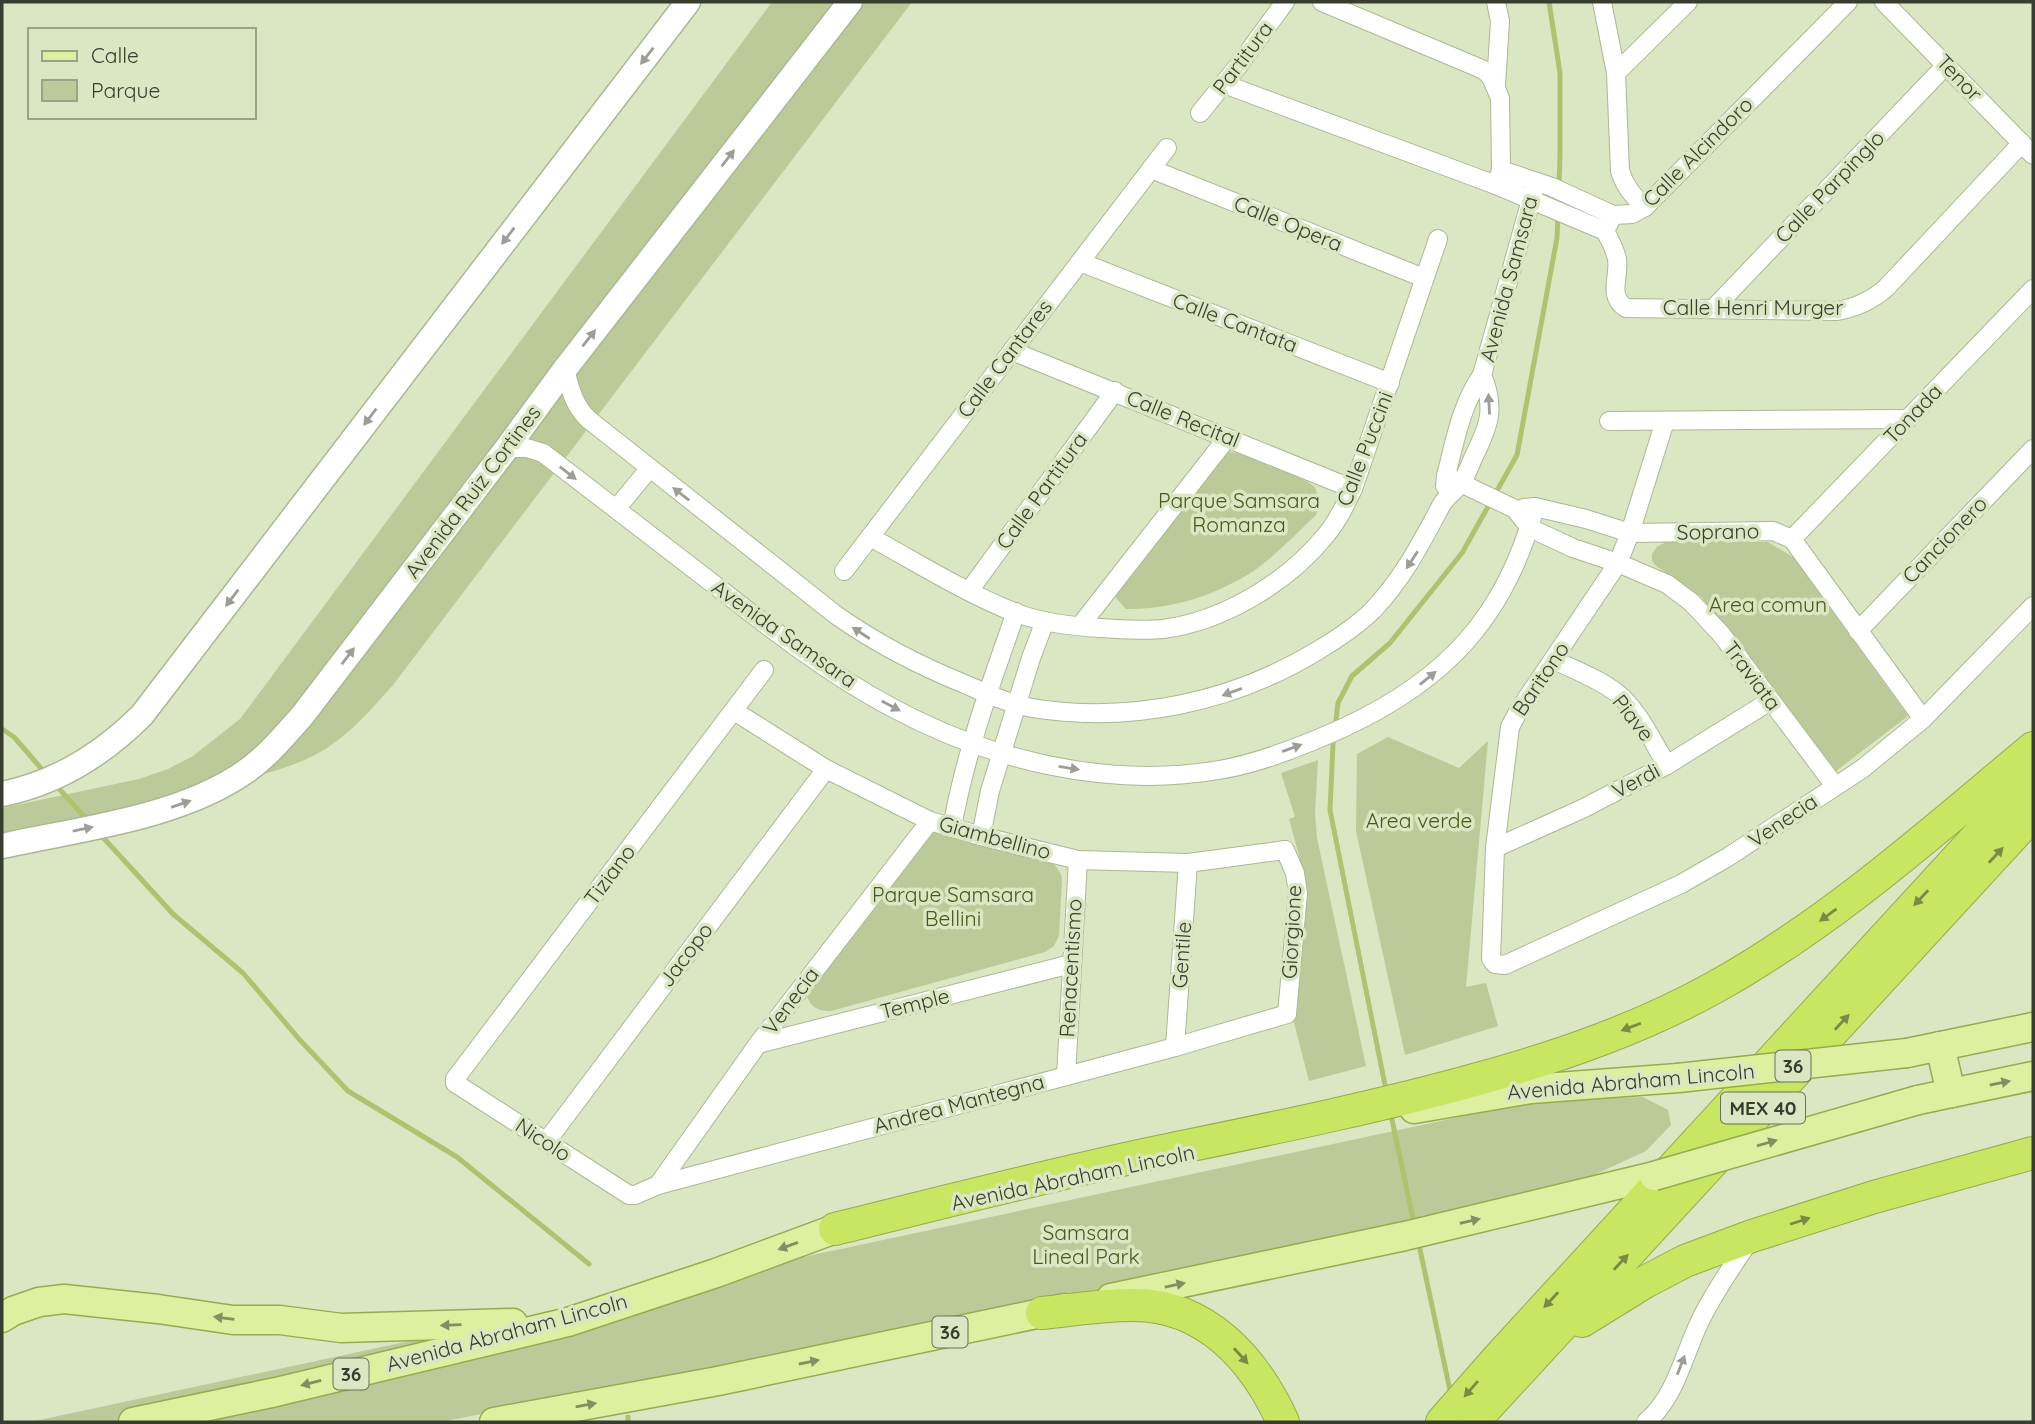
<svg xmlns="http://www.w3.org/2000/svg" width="2035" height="1424" font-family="Quicksand,sans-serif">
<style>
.green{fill:#bcca99}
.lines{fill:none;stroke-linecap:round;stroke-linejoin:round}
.stream{stroke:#aec370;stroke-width:5}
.street-casing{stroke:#adb794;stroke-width:20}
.secondary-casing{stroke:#adb794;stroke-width:27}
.primary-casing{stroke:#95ab50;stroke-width:31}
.highway-casing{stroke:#95ab50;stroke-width:34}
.street{stroke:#fff;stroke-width:18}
.secondary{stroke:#fff;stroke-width:24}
.primary{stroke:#ddf0a0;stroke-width:28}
.highway{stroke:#c7e661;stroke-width:32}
.primary-bridge-casing{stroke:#95ab50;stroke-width:31;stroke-linecap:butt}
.primary-bridge{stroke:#ddf0a0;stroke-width:28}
.oneway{fill:#9c9e97}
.oneway2{fill:#798946}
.oneway3{fill:#838e62}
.labels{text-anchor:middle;stroke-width:7;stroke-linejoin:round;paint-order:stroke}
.shield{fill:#dbe6c2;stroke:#6a705b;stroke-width:2}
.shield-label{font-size:19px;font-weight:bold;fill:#393d2f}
.street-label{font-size:21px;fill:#393d2f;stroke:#dbe6c2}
.park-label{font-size:21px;fill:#4a581c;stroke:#dbe6c2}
</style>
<rect width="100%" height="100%" fill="#dbe6c2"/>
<g class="green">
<path d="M772 2H912L393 685C370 711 345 740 313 756 289 768 263 774 237 782 161 806 80 818 2 835V808L139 779 168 769 193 756 240 719Z"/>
<path d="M1227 451 1242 454 1306 481 1315 487 1320 505 1316 515C1296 534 1277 554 1255 570 1217 595 1171 610 1126 609L1116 598 1115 591Z"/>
<path d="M1665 542H1768L1793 557 1908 716 1836 771 1701 597 1656 566 1652 561V554L1657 547Z"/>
<path d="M1388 737 1459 768 1488 741 1466 987 1486 983 1498 1026 1405 1055 1356 831 1357 754Z"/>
<path d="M1318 760 1315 812 1317 838 1366 1066 1309 1081 1293 1019 1301 872 1300 859 1289 819 1295 817 1281 773Z"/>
<path d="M935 832 1054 864 1061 874 1062 880 1059 936 1054 946 1045 952 831 1011C817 1011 810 1007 806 993L930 833Z"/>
<path d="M1643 1097 1668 1110 1671 1125 1646 1151 1583 1180 1082 1295 441 1422H30L1539 1100Z"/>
</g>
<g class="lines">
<g class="stream">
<path d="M2 729 14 737 46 774"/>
<path d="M55 784 88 821"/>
<path d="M99 833 173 914 243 973 299 1039 348 1091 457 1157 589 1264"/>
<path d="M1386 1090 1330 810 1333 744 1338 703 1352 676 1390 643 1462 553 1517 455 1557 238 1560 157V73L1549 2"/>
<path d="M1390 1110 1414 1224"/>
<path d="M1418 1240 1451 1395"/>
<path d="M628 1417V1422"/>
</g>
<defs>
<g id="street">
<path d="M1322 2 1484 70 1491 77 1500 98 1501 170 1496 185"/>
<path d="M1496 2 1500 21 1496 85"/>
<path d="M1602 2 1616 73 1620 171C1625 187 1633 196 1645 207"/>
<path d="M1848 2 1645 207 1632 214 1613 215 1605 231C1610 240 1615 249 1617 259 1620 277 1607 296 1626 308L1836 311C1856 308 1871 301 1886 288L2022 143"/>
<path d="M1884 2 2033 155"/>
<path d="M1616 73 1688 2"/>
<path d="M1224 84 1496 185 1605 231"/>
<path d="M1200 113 1238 66 1285 2"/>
<path d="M1151 169 1424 278"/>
<path d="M1501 170 1552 187 1613 215"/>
<path d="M1080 262 1390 383"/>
<path d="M1714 308 1946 65"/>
<path d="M1012 351 1353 489"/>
<path d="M565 369C570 388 573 404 588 419L836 615C877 644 920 666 967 685 988 694 1009 704 1032 708 1131 724 1233 702 1317 651 1337 639 1357 626 1373 610 1404 577 1421 543 1442 504 1447 496 1455 491 1460 484 1466 477 1470 465 1474 456 1489 426 1496 408 1482 375"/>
<path d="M1609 421 1908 419"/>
<path d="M1665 421 1630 533 1618 563 1519 710 1510 727 1495 848 1491 959 1495 964 1505 965 1681 884 1728 857 1862 769 1923 719 2033 606"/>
<path d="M507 448H527L543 453C598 495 652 537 707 579 766 625 825 672 891 707 989 760 1107 789 1219 770 1261 763 1305 745 1345 727 1446 680 1506 616 1535 507"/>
<path d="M1446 476 1515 509 1530 528 1573 548 1618 563 1667 584 1691 602 1721 634 1835 786"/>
<path d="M1445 486 1446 476C1455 441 1461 405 1482 375L1536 182"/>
<path d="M1524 508 1535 507 1586 519 1630 533 1773 531 1792 539 1923 719"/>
<path d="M616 509 649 469"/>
<path d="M870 537C918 563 965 593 1016 613 1043 623 1071 626 1100 628 1121 629 1142 631 1163 629 1224 621 1288 582 1326 535 1338 521 1345 505 1353 489L1438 239"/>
<path d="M1792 539 2033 289"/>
<path d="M844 571 1167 148"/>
<path d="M969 591 1115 391"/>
<path d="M1080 626 1227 438"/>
<path d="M1858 631 2033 449"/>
<path d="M1554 660C1575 670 1599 679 1617 693 1639 711 1652 741 1667 765"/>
<path d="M734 711 826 769 930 821 981 836 1078 860 1188 863 1285 850 1295 873 1298 893 1287 1014 1175 1047 658 1185 635 1195H629L455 1083V1079L764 670"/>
<path d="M952 828C965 754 991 683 1016 612"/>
<path d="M981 836 990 791 1031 658 1045 621"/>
<path d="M1495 848 1582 809 1667 765 1770 701"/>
<path d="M758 1044 1071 964"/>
<path d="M1175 1047 1188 863"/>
<path d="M1066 1076 1078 860"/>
<path d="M546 1142 826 769"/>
<path d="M658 1185 758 1044 930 821"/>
<path d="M1646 1422C1677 1396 1684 1352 1702 1317 1716 1289 1734 1264 1751 1238"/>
</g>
<g id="secondary">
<path d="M2 794C57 783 103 754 142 715L688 2"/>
<path d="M2 846C79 829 179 818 245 772 267 757 284 736 302 716L507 448 565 369 850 2"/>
</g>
<g id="primary">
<path d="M1940 1046 1951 1093"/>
<path d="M1907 1053 2033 1027"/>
<path d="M1918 1100 2033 1076"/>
<path d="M1414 1109 1531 1089 1678 1078"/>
<path d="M1111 1298 1405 1236 1654 1176"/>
<path d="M2 1318 13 1311 39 1302 64 1299 158 1309 233 1320H280L341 1328 513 1323"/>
<path d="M133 1422 276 1392 568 1322 716 1273 835 1229 857 1224"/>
<path d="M494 1422 718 1381 1065 1308"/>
</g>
<g id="highway">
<path d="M835 1229C944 1202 1053 1174 1163 1151 1269 1129 1374 1108 1478 1079 1561 1056 1642 1028 1717 986 1833 921 1932 832 2033 748"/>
<path d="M1042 1313C1072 1310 1102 1305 1132 1305 1206 1304 1255 1360 1283 1422"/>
<path d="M1582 1321 1645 1282 1685 1261 1752 1236 1874 1197 2033 1153"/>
<path d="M1442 1422 1501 1355 2033 776"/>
<path d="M1473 1422 2033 814"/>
</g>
</defs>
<use href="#street" class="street-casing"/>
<use href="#secondary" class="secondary-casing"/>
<use href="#primary" class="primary-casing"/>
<use href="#highway" class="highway-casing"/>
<use href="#street" class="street"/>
<use href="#secondary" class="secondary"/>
<use href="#primary" class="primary"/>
<use href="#highway" class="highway"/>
<defs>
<g id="primary-bridge">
<path d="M1678 1078 1907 1053"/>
<path d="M1654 1176 1918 1100"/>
</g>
</defs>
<use href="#primary-bridge" class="primary-bridge-casing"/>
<use href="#primary-bridge" class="primary-bridge"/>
</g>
<defs><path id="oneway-solid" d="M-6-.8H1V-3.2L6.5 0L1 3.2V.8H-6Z" transform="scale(1.75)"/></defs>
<g class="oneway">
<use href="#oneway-solid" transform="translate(647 56) rotate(128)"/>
<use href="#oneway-solid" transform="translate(728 158) rotate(-52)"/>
<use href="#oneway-solid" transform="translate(508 236) rotate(127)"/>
<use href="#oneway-solid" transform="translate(589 338) rotate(-52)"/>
<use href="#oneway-solid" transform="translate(1489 404) rotate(-93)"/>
<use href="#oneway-solid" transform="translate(370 417) rotate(127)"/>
<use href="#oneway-solid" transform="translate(568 473) rotate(38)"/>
<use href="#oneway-solid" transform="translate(681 494) rotate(-142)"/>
<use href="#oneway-solid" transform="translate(1412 560) rotate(123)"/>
<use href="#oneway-solid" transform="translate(232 598) rotate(127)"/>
<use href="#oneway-solid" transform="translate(861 633) rotate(-147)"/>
<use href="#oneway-solid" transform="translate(348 656) rotate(-53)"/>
<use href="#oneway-solid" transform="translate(1428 678) rotate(-39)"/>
<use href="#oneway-solid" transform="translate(1232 692) rotate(160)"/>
<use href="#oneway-solid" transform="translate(891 706) rotate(28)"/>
<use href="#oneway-solid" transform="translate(1292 748) rotate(-20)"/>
<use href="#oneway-solid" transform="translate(1069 768) rotate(9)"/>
<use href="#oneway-solid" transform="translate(181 804) rotate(-19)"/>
<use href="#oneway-solid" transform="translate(83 829) rotate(-12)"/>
<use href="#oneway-solid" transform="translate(1681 1365) rotate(-69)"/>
</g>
<g class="oneway2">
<use href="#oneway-solid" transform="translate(1996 855) rotate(-47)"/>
<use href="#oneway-solid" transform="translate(1921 898) rotate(133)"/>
<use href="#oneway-solid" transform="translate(1828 915) rotate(144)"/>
<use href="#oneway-solid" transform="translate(1842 1022) rotate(-47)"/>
<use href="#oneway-solid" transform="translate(1631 1027) rotate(159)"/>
<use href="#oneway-solid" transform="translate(1800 1221) rotate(-18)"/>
<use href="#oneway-solid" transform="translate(1621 1262) rotate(-47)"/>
<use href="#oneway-solid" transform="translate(1551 1300) rotate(133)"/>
<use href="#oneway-solid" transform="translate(1241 1356) rotate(48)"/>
<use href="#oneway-solid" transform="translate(1471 1389) rotate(131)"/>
</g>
<g class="oneway3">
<use href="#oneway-solid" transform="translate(2000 1083) rotate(-12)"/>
<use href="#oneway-solid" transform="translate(1767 1143) rotate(-16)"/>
<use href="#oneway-solid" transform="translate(1470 1221) rotate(-13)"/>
<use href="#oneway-solid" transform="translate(788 1246) rotate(160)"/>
<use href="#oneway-solid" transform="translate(1175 1285) rotate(-12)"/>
<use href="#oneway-solid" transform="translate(224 1318) rotate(-173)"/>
<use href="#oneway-solid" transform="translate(451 1325) rotate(178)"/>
<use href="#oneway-solid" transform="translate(809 1362) rotate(-12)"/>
<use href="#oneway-solid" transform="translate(311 1383) rotate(166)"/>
<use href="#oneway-solid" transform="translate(586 1405) rotate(-10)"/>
</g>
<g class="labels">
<g class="shield">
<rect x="1775.5" y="1050.5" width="35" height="31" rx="5"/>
<rect x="1721" y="1092.5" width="84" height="31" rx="5"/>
<rect x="932.5" y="1316.5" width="35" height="31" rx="5"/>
<rect x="333.5" y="1358.5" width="35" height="31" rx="5"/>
</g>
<g class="shield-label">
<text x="1793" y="1073">36</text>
<text x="1763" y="1115">MEX 40</text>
<text x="950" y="1339">36</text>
<text x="351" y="1381">36</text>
</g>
<g class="street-label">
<text transform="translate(1243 58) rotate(-53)" y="7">Partitura</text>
<text transform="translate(1959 78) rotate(46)" y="7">Tenor</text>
<text transform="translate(1698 152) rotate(-45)" y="7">Calle Alcindoro</text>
<text transform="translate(1830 187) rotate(-46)" y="7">Calle Parpinglo</text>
<text transform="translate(1288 224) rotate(22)" y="7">Calle Opera</text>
<text transform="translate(1509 279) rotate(-75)" y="7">Avenida Samsara</text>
<text x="1753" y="315">Calle Henri Murger</text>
<text transform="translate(1235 323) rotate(21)" y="7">Calle Cantata</text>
<text transform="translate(1005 359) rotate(-53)" y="7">Calle Cantares</text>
<text transform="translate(1913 414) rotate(-46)" y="7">Tonada</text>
<text transform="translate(1183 419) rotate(22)" y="7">Calle Recital</text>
<text transform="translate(1365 449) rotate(-69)" y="7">Calle Puccini</text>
<text transform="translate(1042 491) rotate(-54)" y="7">Calle Partitura</text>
<text transform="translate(473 492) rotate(-53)" y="7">Avenida Ruiz Cortines</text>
<text transform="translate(1718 532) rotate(-1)" y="7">Soprano</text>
<text transform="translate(1945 540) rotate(-46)" y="7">Cancionero</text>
<text transform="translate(784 634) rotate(35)" y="7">Avenida Samsara</text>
<text transform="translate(1752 676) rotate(53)" y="7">Traviata</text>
<text transform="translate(1541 679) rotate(-56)" y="7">Baritono</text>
<text transform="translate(1633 718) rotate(52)" y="7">Piave</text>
<text transform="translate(1636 781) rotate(-28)" y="7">Verdi</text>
<text transform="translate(1783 821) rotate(-34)" y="7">Venecia</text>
<text transform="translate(995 838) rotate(15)" y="7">Giambellino</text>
<text transform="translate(610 875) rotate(-53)" y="7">Tiziano</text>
<text transform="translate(1292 932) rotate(-87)" y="7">Giorgione</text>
<text transform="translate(686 955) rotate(-53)" y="7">Jacopo</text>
<text transform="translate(1182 955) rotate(-86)" y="7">Gentile</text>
<text transform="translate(1071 968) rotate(-87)" y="7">Renacentismo</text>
<text transform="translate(791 1001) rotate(-53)" y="7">Venecia</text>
<text transform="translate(915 1004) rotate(-14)" y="7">Temple</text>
<text transform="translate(1631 1082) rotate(-5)" y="7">Avenida Abraham Lincoln</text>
<text transform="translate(959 1104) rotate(-15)" y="7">Andrea Mantegna</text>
<text transform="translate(543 1140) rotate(33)" y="7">Nicolo</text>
<text transform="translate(1073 1178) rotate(-12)" y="7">Avenida Abraham Lincoln</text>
<text transform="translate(507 1333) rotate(-15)" y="7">Avenida Abraham Lincoln</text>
</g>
<g class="park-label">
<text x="1239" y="508">Parque Samsara<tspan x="1239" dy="24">Romanza</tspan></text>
<text x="1768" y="612">Area comun</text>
<text x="1419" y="828">Area verde</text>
<text x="953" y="902">Parque Samsara<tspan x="953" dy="24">Bellini</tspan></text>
<text x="1086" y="1240">Samsara<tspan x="1086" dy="24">Lineal Park</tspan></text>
</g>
</g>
<rect width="2035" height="1424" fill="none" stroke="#393d2f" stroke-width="7"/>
<rect x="28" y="28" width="228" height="91" fill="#dbe6c2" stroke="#9aa287" stroke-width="2"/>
<rect x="42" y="51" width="35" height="10" fill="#ddf0a0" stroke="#9aa287" stroke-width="2"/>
<text x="91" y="63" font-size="21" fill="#393d2f">Calle</text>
<rect x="42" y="80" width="35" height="21" fill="#bcca99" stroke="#9aa287" stroke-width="2"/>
<text x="91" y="98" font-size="21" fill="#393d2f">Parque</text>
</svg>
